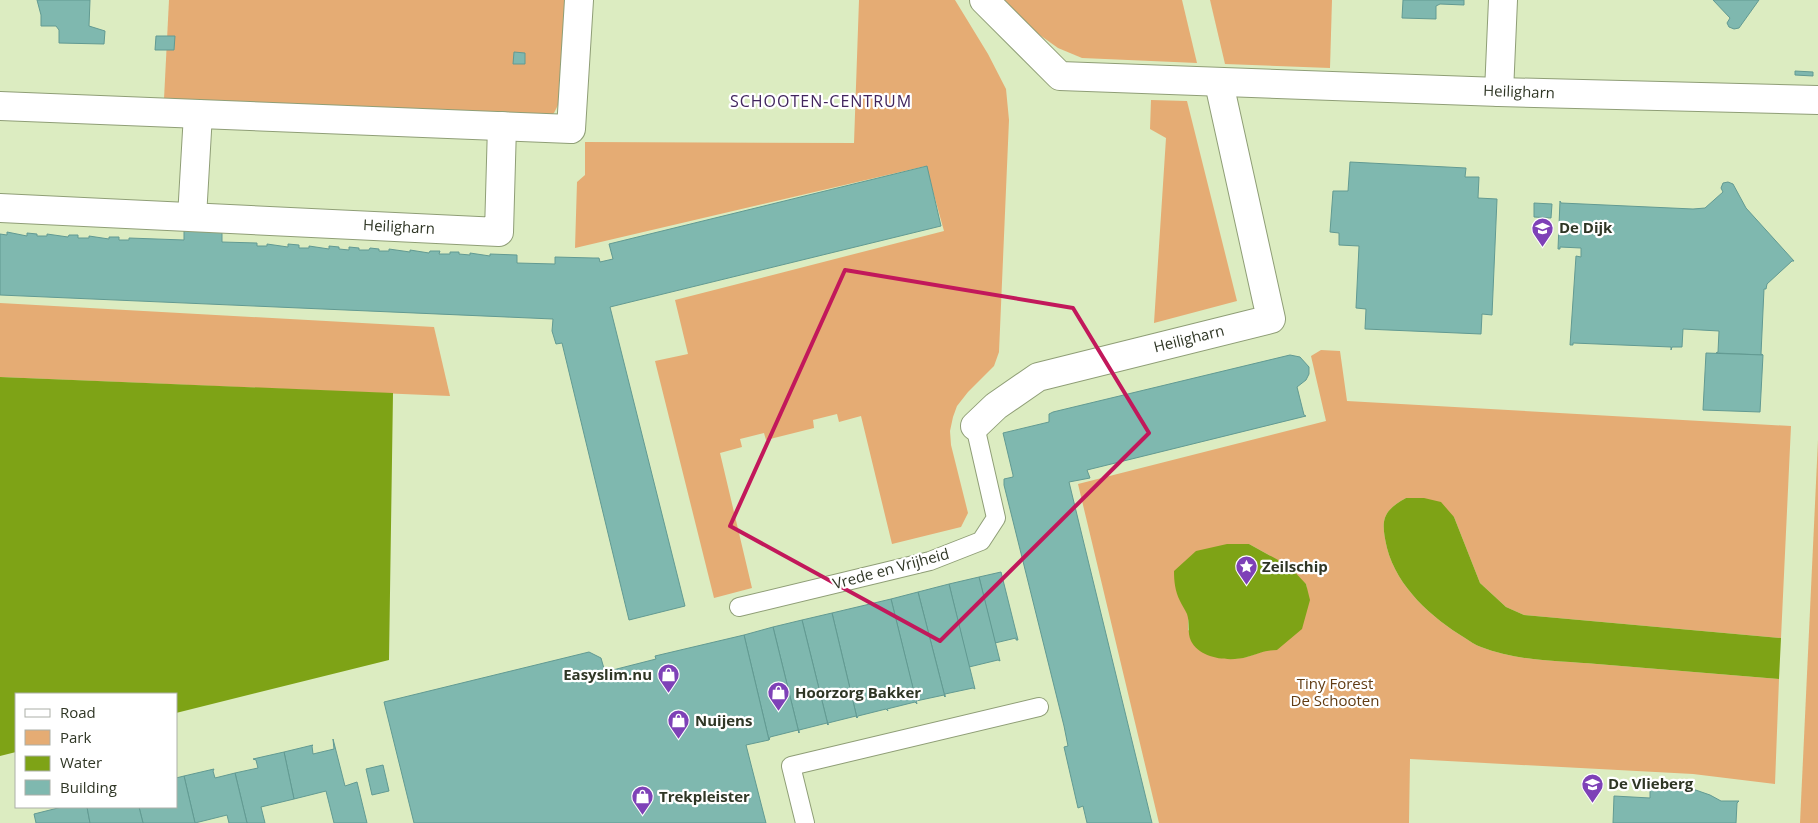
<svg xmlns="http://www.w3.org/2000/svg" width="1818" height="823" font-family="'Open Sans',sans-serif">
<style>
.green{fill:#e5ac74;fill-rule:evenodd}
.water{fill:#7ea316}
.building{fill:#7fb8af;stroke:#629a92}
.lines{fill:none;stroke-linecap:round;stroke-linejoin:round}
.service-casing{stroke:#8f9e76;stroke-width:20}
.minor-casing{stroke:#8f9e76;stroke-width:30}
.service{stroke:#fff;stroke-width:18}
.minor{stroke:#fff;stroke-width:28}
.marked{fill:none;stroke:#c2185b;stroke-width:4;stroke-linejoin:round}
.labels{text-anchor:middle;stroke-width:4.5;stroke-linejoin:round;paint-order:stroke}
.street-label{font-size:15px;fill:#2f3625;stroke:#fff}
.poi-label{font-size:15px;font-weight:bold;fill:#2f3625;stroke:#fff;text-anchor:start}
.park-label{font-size:15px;fill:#623c13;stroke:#fff}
.neighbourhood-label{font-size:16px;letter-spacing:1px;fill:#41255e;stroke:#fff}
</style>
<rect width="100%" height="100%" fill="#dcecc1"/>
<g class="green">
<path d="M169 0H574L564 93 554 113 545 120 164 99Z"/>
<path d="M859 0H955L988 54 1006 89 1009 120 999 352 994 366 968 392 957 406 953 417 950 431 951 445 968 513 961 527 892 544 861 416 839 422 837 414 813 420 814 428 766 440 764 433 740 439 742 447 720 453 752 588 714 598 655 361 688 354 675 300 944 231 926 166 575 248 577 182 585 175V142L854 143Z"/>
<path d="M1003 0H1182L1197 63 1082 58 1058 48 1030 28Z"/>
<path d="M1210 0H1332L1330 68 1225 64Z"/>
<path d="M1151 100 1187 101 1237 301 1154 323 1166 138 1150 129Z"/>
<path d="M0 303 434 327 450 396 0 377Z"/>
<path d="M1321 350 1340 351 1347 401 1791 426 1781 638 1524 615 1506 607 1480 583 1454 517 1406 498C1381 512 1381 521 1387 548 1397 587 1432 618 1465 638 1470 641 1475 645 1481 647 1516 661 1560 661 1597 664 1658 669 1718 674 1779 679L1775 784 1693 774 1410 759 1409 823H1159L1078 484 1326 421 1311 356ZM1249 544 1269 555 1306 584 1307 588 1277 650H1267L1247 657 1232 659 1188 630V616Z"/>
<path d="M1818 440V823H1800Z"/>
</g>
<g class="water">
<path d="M0 377 393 393 389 660 176 713V694H16V752L0 756Z"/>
<path d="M1406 498H1424L1441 502 1454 517 1480 583 1506 607 1524 615 1781 638 1779 679C1718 674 1658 669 1597 664 1560 661 1516 661 1481 647 1475 645 1470 641 1465 638 1432 618 1397 587 1387 548 1381 521 1381 512 1406 498Z"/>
<path d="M1227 544H1249L1289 566 1306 584 1310 600 1302 629 1277 650C1265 650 1258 654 1247 657 1230 662 1200 659 1191 641 1187 633 1190 622 1187 614 1185 610 1182 605 1180 601 1175 591 1174 581 1174 571L1196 551Z"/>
</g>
<g class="building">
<path d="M37 0H90L89 26 105 31 104 44 59 43V30L56 26H41V15Z"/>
<path d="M1403 0H1464V5L1440 4 1436 6V19L1402 18Z"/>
<path d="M1713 0H1759L1739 28 1734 29 1729 27 1727 23 1730 18Z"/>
<path d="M156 36H175L174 50H155Z"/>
<path d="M514 52 525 53V64H513Z"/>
<path d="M1795 71 1813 72V76L1795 75Z"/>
<path d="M1350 162 1466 168 1465 177H1479L1478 198 1497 199 1492 315 1482 314 1481 334 1365 329 1366 309 1356 308 1359 246 1339 245V233L1330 232 1333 191H1348Z"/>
<path d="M927 166 941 226 610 307 685 606 629 620 562 343 556 344 552 331 553 319 0 295V234L7 235V232L27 236V233L37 234V236H47V234L68 237 69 235H78V238H89V236L109 239V237H119V240H129V238L184 240V230L222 232V242L257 243V246H267V244L288 247V244L299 245V248H309V246L329 249V246L339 247V249L349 250V247L359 248V250H369L370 248 379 249V251H389V249L410 252V250L429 253 430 251H440L439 254H450V252H459V254L470 255V253L490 256V254L517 255V263L555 264V257L593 258H599L600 262 613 259 609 244Z"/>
<path d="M1728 182 1733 184 1746 208 1794 261H1792L1767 284 1766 289H1764L1761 354 1763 355 1716 353 1718 352 1719 331 1683 329 1682 347H1672L1671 350V347L1573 343V345H1570L1576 256 1581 257V248L1560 247V249H1558L1560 201 1561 203 1693 209 1705 208 1723 192 1721 188 1723 183Z"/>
<path d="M1534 203 1552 204 1551 218 1534 217Z"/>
<path d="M1706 353 1763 355 1760 412 1703 410Z"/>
<path d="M1290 355 1300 357 1309 367V374L1306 380 1297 387 1304 415 1306 416 1087 470 1090 478 1069 482 1152 823H1087L1083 806 1078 808 1064 747 1068 746 1064 726 1004 485V479L1013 477V475L1003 433 1049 422V414L1053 412Z"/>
<path d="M1001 572 1018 640H1016V638L995 643 979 577Z"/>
<path d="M979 577 1000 661 998 660 969 667 949 584Z"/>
<path d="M949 584 975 689 973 688 945 694V697L918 592Z"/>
<path d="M918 592 945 697 944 695 916 701 891 599Z"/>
<path d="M891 599 917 704 915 702 887 709 888 711 886 709 858 716 857 718 832 613Z"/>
<path d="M832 613 857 718 856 716 828 723V725L802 620Z"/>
<path d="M802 620 828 725 827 723 799 730V733L773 627Z"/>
<path d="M773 627 799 733 798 730 770 737 769 740 744 635Z"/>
<path d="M744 635 769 740 746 745 766 823H414L384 702 589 652 601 658 605 672 656 659 655 656Z"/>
<path d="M333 739 345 786 357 782 367 823H334L326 791 294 799 284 752 313 745 312 746 313 754 334 749Z"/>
<path d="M284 752 294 799 261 807 265 823H247L235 773 258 768 256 760 253 759Z"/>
<path d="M383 765 389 791 372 795 366 769Z"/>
<path d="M214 769 213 771 215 778 235 773 247 823H229L227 815 195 823 184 776Z"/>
<path d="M184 776 195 823H143L139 807H176V778Z"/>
<path d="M1662 786 1687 787 1710 795 1721 801H1739L1737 803 1736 823H1613L1614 796 1650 798V789Z"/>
<path d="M62 807H87L90 823H36L34 814Z"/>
<path d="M87 807H139L143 823H90Z"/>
</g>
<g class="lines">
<defs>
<g id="service">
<path d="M739 607 930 561 981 541 996 518 975 426"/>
<path d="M805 823 791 766 1039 707"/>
</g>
<g id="minor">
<path d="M984 0 1060 76 1499 92 1818 100"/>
<path d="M1499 92 1503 0"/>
<path d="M0 106 571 129 579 0"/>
<path d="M0 208 499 232 502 126"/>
<path d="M192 217 198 114"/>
<path d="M975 426 996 406 1038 377 1271 319 1219 83"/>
</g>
</defs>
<use href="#service" class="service-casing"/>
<use href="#minor" class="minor-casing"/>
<use href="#service" class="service"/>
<use href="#minor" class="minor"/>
</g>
<path class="marked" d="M845 270 1073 308 1149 433 940 641 730 526Z"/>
<defs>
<symbol id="school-pin" viewBox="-11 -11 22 30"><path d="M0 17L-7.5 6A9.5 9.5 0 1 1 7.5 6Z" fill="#7e41b7" stroke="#fff"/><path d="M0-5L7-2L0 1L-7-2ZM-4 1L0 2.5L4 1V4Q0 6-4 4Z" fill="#fff"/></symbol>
<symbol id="sight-pin" viewBox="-11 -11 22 30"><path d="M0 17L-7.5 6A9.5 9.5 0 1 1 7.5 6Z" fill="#7e41b7" stroke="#fff"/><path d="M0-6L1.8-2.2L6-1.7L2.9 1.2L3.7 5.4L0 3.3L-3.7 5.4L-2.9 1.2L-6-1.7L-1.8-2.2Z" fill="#fff"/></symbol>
<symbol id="shop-pin" viewBox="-11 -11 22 30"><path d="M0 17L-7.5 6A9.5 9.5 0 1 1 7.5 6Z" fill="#7e41b7" stroke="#fff"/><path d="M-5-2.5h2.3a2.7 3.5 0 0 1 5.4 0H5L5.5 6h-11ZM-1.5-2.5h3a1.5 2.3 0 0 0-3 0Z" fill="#fff"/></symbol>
</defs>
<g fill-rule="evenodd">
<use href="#school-pin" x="1530" y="216" width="25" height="34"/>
<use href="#sight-pin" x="1234" y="554" width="25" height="34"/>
<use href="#shop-pin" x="656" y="662" width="25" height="34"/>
<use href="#shop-pin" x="766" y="680" width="25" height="34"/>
<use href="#shop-pin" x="666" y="708" width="25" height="34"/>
<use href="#school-pin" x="1580" y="772" width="25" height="34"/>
<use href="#shop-pin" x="630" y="784" width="25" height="34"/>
</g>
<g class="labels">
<g class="street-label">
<text transform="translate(1519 92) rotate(2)" y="5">Heiligharn</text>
<text transform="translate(399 227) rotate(3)" y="5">Heiligharn</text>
<text transform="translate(1189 339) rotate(-14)" y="5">Heiligharn</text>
<text transform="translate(891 569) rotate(-15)" y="5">Vrede en Vrijheid</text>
</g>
<g class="poi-label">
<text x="1559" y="233">De Dijk</text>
<text x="1262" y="572">Zeilschip</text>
<text x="652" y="680" text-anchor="end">Easyslim.nu</text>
<text x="795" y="698">Hoorzorg Bakker</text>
<text x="695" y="726">Nuijens</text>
<text x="1608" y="789">De Vlieberg</text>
<text x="659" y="802">Trekpleister</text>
</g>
<g class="park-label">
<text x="1335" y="689">Tiny Forest<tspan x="1335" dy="17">De Schooten</tspan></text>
</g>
<g class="neighbourhood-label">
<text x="821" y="107">SCHOOTEN-CENTRUM</text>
</g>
</g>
<rect x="15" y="693" width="162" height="115" fill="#ffffff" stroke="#acafa8"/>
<rect x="25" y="709" width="25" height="8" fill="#ffffff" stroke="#acafa8"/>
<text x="60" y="718" font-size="15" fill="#2f3625">Road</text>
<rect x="25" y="730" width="25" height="15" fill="#e5ac74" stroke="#acafa8"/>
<text x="60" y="743" font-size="15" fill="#2f3625">Park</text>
<rect x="25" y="756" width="25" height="15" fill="#7ea316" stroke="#acafa8"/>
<text x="60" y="768" font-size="15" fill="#2f3625">Water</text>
<rect x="25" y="780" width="25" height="15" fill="#7fb8af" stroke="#acafa8"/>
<text x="60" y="793" font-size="15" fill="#2f3625">Building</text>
</svg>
